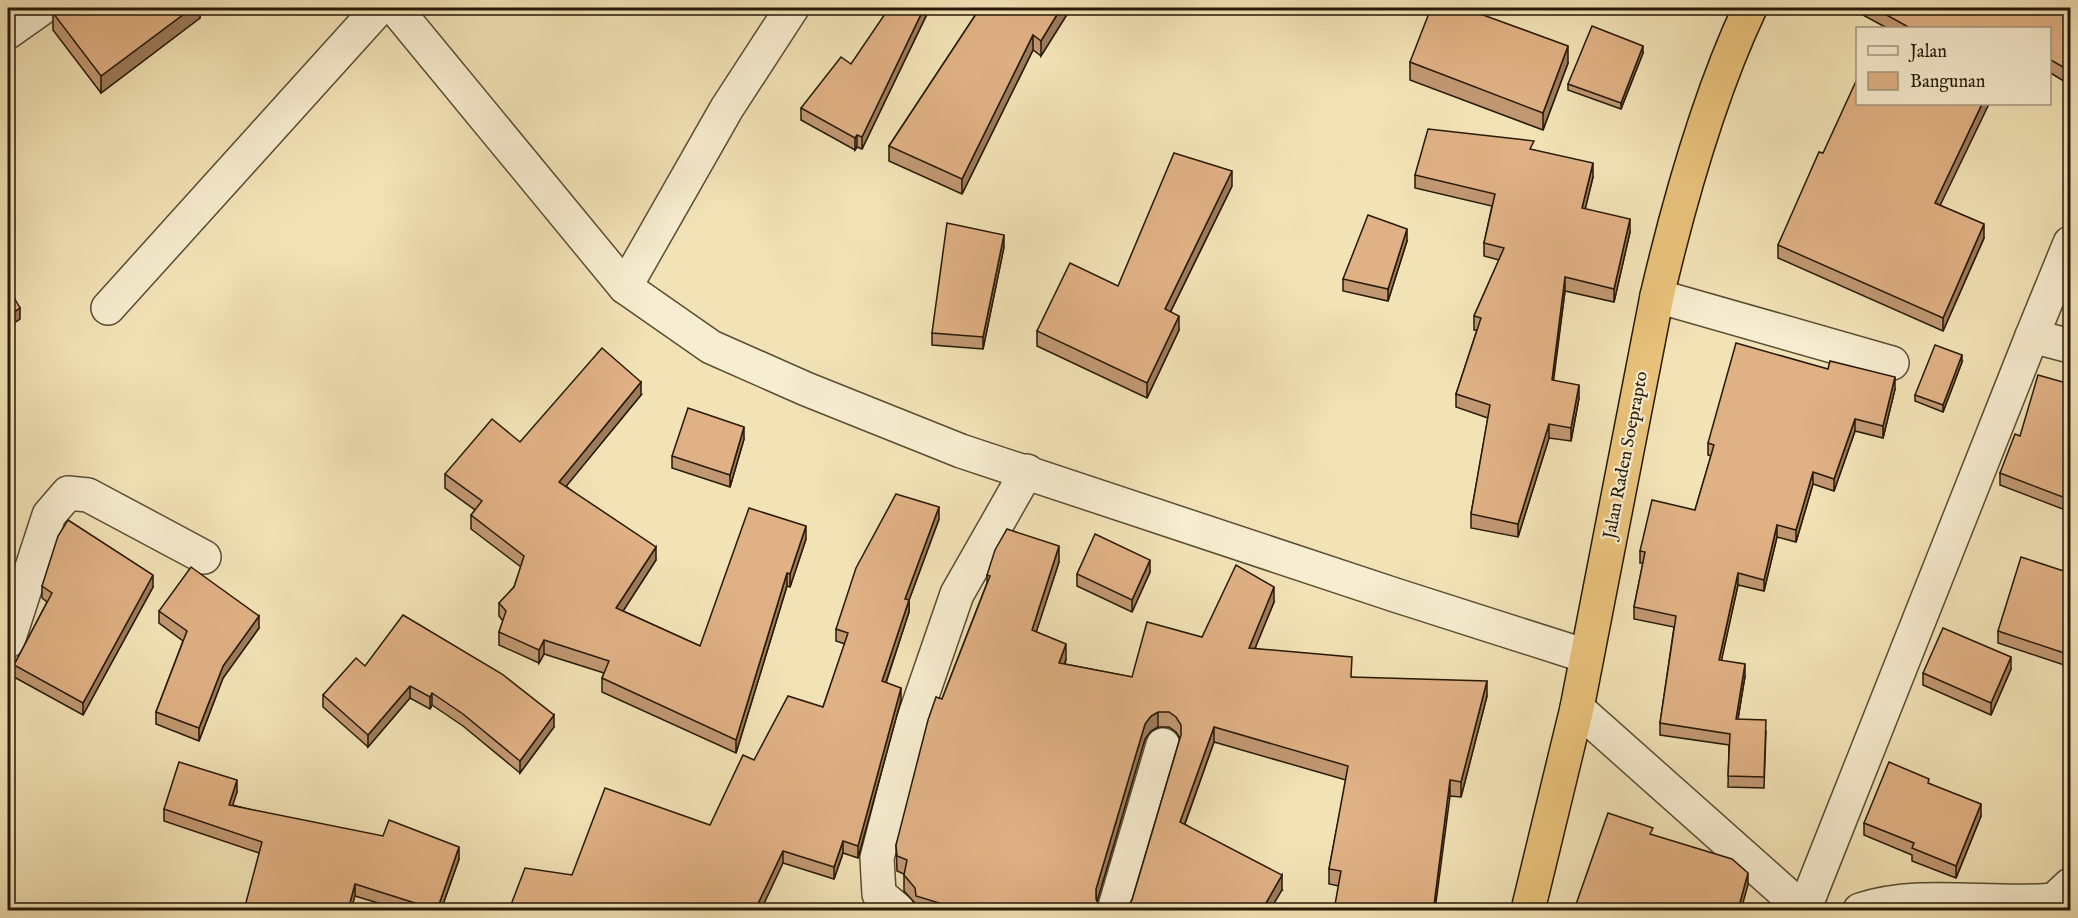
<svg xmlns="http://www.w3.org/2000/svg" width="2078" height="918" font-family="'IM FELL English',serif">
<style>
.lines{fill:none;stroke-linecap:round;stroke-linejoin:round}
.minor-casing{stroke:#594c33;stroke-width:36}
.tertiary-casing{stroke:#594c33;stroke-width:36}
.trunk-casing{stroke:#261907;stroke-width:36}
.minor{stroke:#f7edd0;stroke-width:33}
.tertiary{stroke:#f7edd0;stroke-width:33}
.trunk{stroke:#e9c27b;stroke-width:33}
.wall{fill:#c19872;stroke:#261907;stroke-width:1.5}
.shaded-wall{fill:#9d7c5c;stroke:#261907;stroke-width:1.5}
.building{fill:#e0b184;stroke:#261907;stroke-width:1.5}
.labels{text-anchor:middle;stroke-width:4.5;stroke-linejoin:round;paint-order:stroke}
.street-label{font-size:18px;fill:#261907;stroke:#f7edd0}
</style>
<rect width="100%" height="100%" fill="#f2e3b6"/>
<filter id="stains"><feTurbulence type="fractalNoise" baseFrequency=".00333" numOctaves="4"/><feColorMatrix values="0 0 0 0 .2 0 0 0 0 .09 0 0 0 0 .02 0 0 0 .5 -.17"/></filter>
<radialGradient id="worn" r=".72"><stop offset=".6" stop-color="#630" stop-opacity="0"/><stop offset="1" stop-color="#630" stop-opacity=".3"/></radialGradient>
<g class="lines">
<defs>
<g id="minor">
<path d="M8 32 42 8"/>
<path d="M625 287 727 108 792 8"/>
<path d="M1657 296 1892 363"/>
<path d="M108 308 379 8"/>
<path d="M2032 336 2070 243"/>
<path d="M8 641 49 515 68 493 88 495 204 557"/>
<path d="M898 910 879 894 877 858 910 730 957 594 1027 471"/>
<path d="M1114 910 1163 745"/>
<path d="M1804 910 2032 336 2070 346"/>
<path d="M1860 910C1921 890 1990 906 2054 900L2070 885"/>
</g>
<g id="tertiary">
<path d="M395 8 625 287 711 347 806 389 961 451 1395 595 1586 656"/>
<path d="M1577 708 1804 910"/>
</g>
<path id="trunk" d="M1528 910 1577 708 1657 296C1679 202 1709 95 1750 8"/>
</defs>
<use href="#minor" class="minor-casing"/>
<use href="#tertiary" class="tertiary-casing"/>
<use href="#trunk" class="trunk-casing"/>
<use href="#minor" class="minor"/>
<use href="#tertiary" class="tertiary"/>
<use href="#trunk" class="trunk"/>
</g>
<g class="wall">
<path d="M200 8V18L101 93 53 30V13Z"/>
<path d="M926 8V16L862 149 857 147 855 150 801 120V108L851 64Z"/>
<path d="M980 8H1071L1041 56 1033 50 962 194 889 161V146Z"/>
<path d="M1850 8H2070V85L2049 72V28H1887Z"/>
<path d="M1643 53 1621 109 1568 90V84Z"/>
<path d="M1410 62 1568 63 1543 130 1410 80Z"/>
<path d="M1534 150 1593 177 1585 209 1630 232 1614 302 1565 291 1553 380 1579 398 1571 441 1549 438 1518 537 1471 528V514L1488 418 1456 407V394L1477 330H1474V316L1499 260 1484 256V243L1492 206 1415 188V175Z"/>
<path d="M1823 153 1940 205 1984 238 1943 331 1778 258V245Z"/>
<path d="M1232 186 1171 311 1179 330 1147 398 1037 346V331L1118 286Z"/>
<path d="M1407 241 1388 301 1343 291V279Z"/>
<path d="M1004 247 983 349 932 345V333Z"/>
<path d="M1962 362 1943 412 1915 401V395Z"/>
<path d="M2070 384 2068 511 2000 485V473L2020 436Z"/>
<path d="M1895 389 1883 438 1855 431 1834 491 1813 484 1796 542 1777 537 1764 591 1738 585 1721 660 1745 676 1738 719 1766 731 1764 788 1728 787 1729 745 1660 735V723L1674 627 1634 619V607L1643 563H1640V551L1695 510 1711 456 1708 455V443Z"/>
<path d="M641 395 566 486 656 560 623 611 700 646 806 539 790 587 787 586 736 753 602 692V678L604 673 544 654 539 663 499 645V632L503 621 499 616V603L514 587 521 567 471 529V515L475 510 445 488V474L520 442Z"/>
<path d="M744 439 730 487 672 468V456Z"/>
<path d="M939 519 909 600V612L886 683 901 700 858 858 843 853 834 879 783 863 572 875 710 825 754 760 823 707 845 644 836 641V629Z"/>
<path d="M1059 562 1036 632 1066 659 1065 664 1132 677 1202 637 1274 602 1255 648 1352 677 1487 696 1461 797 1450 796 1339 886 1329 884V869L1346 780 1214 742 1185 824 1282 890 1126 909 1132 900 1180 738 1176 732 1169 727H1158L1151 731 1145 739 1097 901 1100 907 1105 910H916L915 903 904 891V874L897 871 896 845 942 699 987 583V575Z"/>
<path d="M1150 572 1132 612 1077 586V574Z"/>
<path d="M2070 573V667L1998 643V631Z"/>
<path d="M42 586 153 587 83 715 14 677V665L47 602 42 598Z"/>
<path d="M159 611 259 628 223 678 199 741 156 724V712L183 641 159 623Z"/>
<path d="M365 666 554 727 520 773 463 726 432 705 430 709 410 698 368 747 323 707V695Z"/>
<path d="M2011 669 1991 715 1923 685V673Z"/>
<path d="M1929 784 1981 816 1956 878 1912 861V855L1864 835V823Z"/>
<path d="M237 792 232 805 459 859 441 910H401L355 896 259 853 164 821V809Z"/>
</g>
<g class="shaded-wall">
<path d="M192 8H200V18L101 93V76Z"/>
<path d="M924 8H926V16L862 149V137Z"/>
<path d="M1061 8H1071L1041 56V41Z"/>
<path d="M1033 35V50L962 194V179Z"/>
<path d="M1568 46V63L1543 130V113Z"/>
<path d="M1643 46V53L1621 109V103Z"/>
<path d="M1982 104H1989L1935 216V203Z"/>
<path d="M857 135V147L855 150V138Z"/>
<path d="M1593 163V177L1582 222V208Z"/>
<path d="M1232 171V186L1165 323V309Z"/>
<path d="M1630 219V232L1614 302V289Z"/>
<path d="M1984 224V238L1943 331V318Z"/>
<path d="M1407 229V241L1388 301V289Z"/>
<path d="M1004 235V247L983 349V337Z"/>
<path d="M1565 277V291L1552 393V380Z"/>
<path d="M20 308V319L8 327V316Z"/>
<path d="M1179 316V330L1147 398V383Z"/>
<path d="M1962 355V362L1943 412V405Z"/>
<path d="M1895 377V389L1883 438V426Z"/>
<path d="M641 382V395L559 495V482Z"/>
<path d="M1579 385V398L1571 441V428Z"/>
<path d="M1855 419V431L1834 491V479Z"/>
<path d="M1549 424V438L1518 537V524Z"/>
<path d="M744 427V439L730 487V475Z"/>
<path d="M1813 472V484L1796 542V530Z"/>
<path d="M2070 493V505L2068 511V499Z"/>
<path d="M939 507V519L905 611V599Z"/>
<path d="M1777 525V537L1764 591V580Z"/>
<path d="M806 526V539L790 587V574Z"/>
<path d="M1059 546V562L1032 645V630Z"/>
<path d="M656 547V560L616 622V608Z"/>
<path d="M1150 560V572L1132 612V600Z"/>
<path d="M787 573V586L736 753V740Z"/>
<path d="M1738 573V585L1719 672V660Z"/>
<path d="M153 575V587L83 715V703Z"/>
<path d="M1274 587V602L1249 663V648Z"/>
<path d="M909 600V612L882 694V681Z"/>
<path d="M259 616V628L223 678 199 741V728L223 666Z"/>
<path d="M544 640V654L539 663V650Z"/>
<path d="M1066 644V659L1059 678V663Z"/>
<path d="M2011 657V669L1991 715V703Z"/>
<path d="M1745 664V676L1736 731V719Z"/>
<path d="M1487 681V696L1461 797V782Z"/>
<path d="M410 686V698L368 747V735Z"/>
<path d="M901 688V700L858 858V846Z"/>
<path d="M432 693V705L430 709V697Z"/>
<path d="M1158 712V727L1151 731 1145 739 1096 905V889L1145 724 1151 716Z"/>
<path d="M554 715V727L520 773V761Z"/>
<path d="M1214 727V742L1180 837V822Z"/>
<path d="M237 780V792L229 817V805Z"/>
<path d="M1450 780V796L1435 910 1434 905Z"/>
<path d="M1981 804V816L1956 878V866Z"/>
<path d="M843 841V853L834 879V867Z"/>
<path d="M459 847V859L441 910H437Z"/>
<path d="M783 851V863L761 910H755Z"/>
<path d="M1748 873V885L1741 910H1738Z"/>
<path d="M1282 875V890L1270 910H1262Z"/>
<path d="M355 884V896L351 910H348Z"/>
</g>
<g class="building">
<path d="M60 8H192L101 76 53 13Z"/>
<path d="M889 8H924L862 137 857 135 855 138 801 108 841 57 851 64Z"/>
<path d="M980 8H1061L1041 41 1033 35 962 179 889 146Z"/>
<path d="M1431 8H1464L1568 46 1543 113 1410 62Z"/>
<path d="M1874 8H2070V71L2049 59V28H1910Z"/>
<path d="M1592 26 1643 46 1621 103 1568 84Z"/>
<path d="M1857 79V104H1982L1935 203 1984 224 1943 318 1778 245 1819 152 1823 153Z"/>
<path d="M1428 129 1534 141 1530 149 1593 163 1582 208 1630 219 1614 289 1565 277 1552 380 1579 385 1571 428 1549 424 1518 524 1471 514 1490 405 1456 394 1481 318 1474 316 1504 248 1484 243 1495 194 1415 175Z"/>
<path d="M1174 153 1232 171 1165 309 1179 316 1147 383 1037 331 1070 263 1118 286Z"/>
<path d="M1368 215 1407 229 1388 289 1343 279Z"/>
<path d="M947 223 1004 235 983 337 932 333Z"/>
<path d="M8 287 20 308 8 316Z"/>
<path d="M1736 343 1828 369 1830 361 1895 377 1883 426 1855 419 1834 479 1813 472 1796 530 1777 525 1764 580 1738 573 1719 660 1745 664 1736 719 1766 720 1764 777 1728 776 1730 734 1660 723 1676 616 1634 607 1645 552 1640 551 1652 500 1695 510 1714 445 1708 443Z"/>
<path d="M1935 345 1962 355 1943 405 1915 395Z"/>
<path d="M602 348 641 382 559 482 656 547 616 608 700 646 749 508 806 526 790 574 787 573 736 740 602 678 609 661 544 640 539 650 499 632 506 611 499 603 514 587 524 556 471 515 482 501 445 474 492 419 520 442Z"/>
<path d="M2038 375 2070 384V493L2068 499 2000 473 2015 434 2020 436Z"/>
<path d="M688 408 744 427 730 475 672 456Z"/>
<path d="M896 494 939 507 905 599 909 600 882 681 901 688 858 846 843 841 834 867 783 851 755 910H509L525 868 572 875 605 788 710 825 743 755 754 760 788 696 823 707 848 633 836 629 856 568Z"/>
<path d="M68 520 153 575 83 703 14 665 52 593 42 586 58 536Z"/>
<path d="M1007 529 1059 546 1032 630 1066 644 1059 663 1132 677 1147 622 1202 637 1236 565 1274 587 1249 648 1352 657 1351 677 1487 681 1461 782 1450 780 1434 905 1441 907V910H1334L1341 871 1329 869 1348 766 1214 727 1180 822 1282 875 1262 910H1123L1126 909 1132 900 1181 735V725L1176 717 1169 712H1158L1151 716 1145 724 1096 889V899L1100 907 1105 910H962L916 896 915 888 904 875 907 860 897 856 896 845 928 720 936 697 942 699 990 576 987 575 995 550Z"/>
<path d="M1095 534 1150 560 1132 600 1077 574Z"/>
<path d="M2021 557 2070 573V655L1998 631Z"/>
<path d="M191 567 259 616 223 666 199 728 156 712 187 631 159 611Z"/>
<path d="M403 615 502 674 554 715 520 761 463 714 432 693 430 697 410 686 368 735 323 695 356 658 365 666Z"/>
<path d="M1943 628 2011 657 1991 703 1923 673Z"/>
<path d="M179 762 237 780 229 805 383 836 389 820 459 847 437 910 355 884 348 910H244L262 842 164 809Z"/>
<path d="M1889 762 1929 779 1928 783 1981 804 1956 866 1912 848 1914 843 1864 823Z"/>
<path d="M1608 813 1653 828 1650 834 1732 859 1748 873 1738 910H1574Z"/>
<path d="M2052 907 2070 910H2010V908Z"/>
</g>
<g class="labels">
<g class="street-label">
<text transform="translate(1625 455) rotate(-79)" y="6">Jalan Raden Soeprapto</text>
</g>
</g>
<rect width="2078" height="918" fill="none" stroke="#f2e3b6" stroke-width="30"/>
<rect x="9" y="9" width="2060" height="900" fill="none" stroke="#261907" stroke-width="3"/>
<rect x="15" y="15" width="2048" height="888" fill="none" stroke="#261907" stroke-width="1.5"/>
<rect x="1856" y="27" width="195" height="78" fill="#f7edd0" stroke="#a39880" stroke-width="1.5"/>
<rect x="1868" y="46" width="30" height="9" fill="#f7edd0" stroke="#a39880" stroke-width="1.5"/>
<text x="1910" y="57" font-size="18" fill="#261907">Jalan</text>
<rect x="1868" y="72" width="30" height="18" fill="#e0b184" stroke="#a39880" stroke-width="1.5"/>
<text x="1910" y="87" font-size="18" fill="#261907">Bangunan</text>
<rect width="100%" height="100%" filter="url(#stains)"/>
<rect width="100%" height="100%" fill="url(#worn)"/>
</svg>
